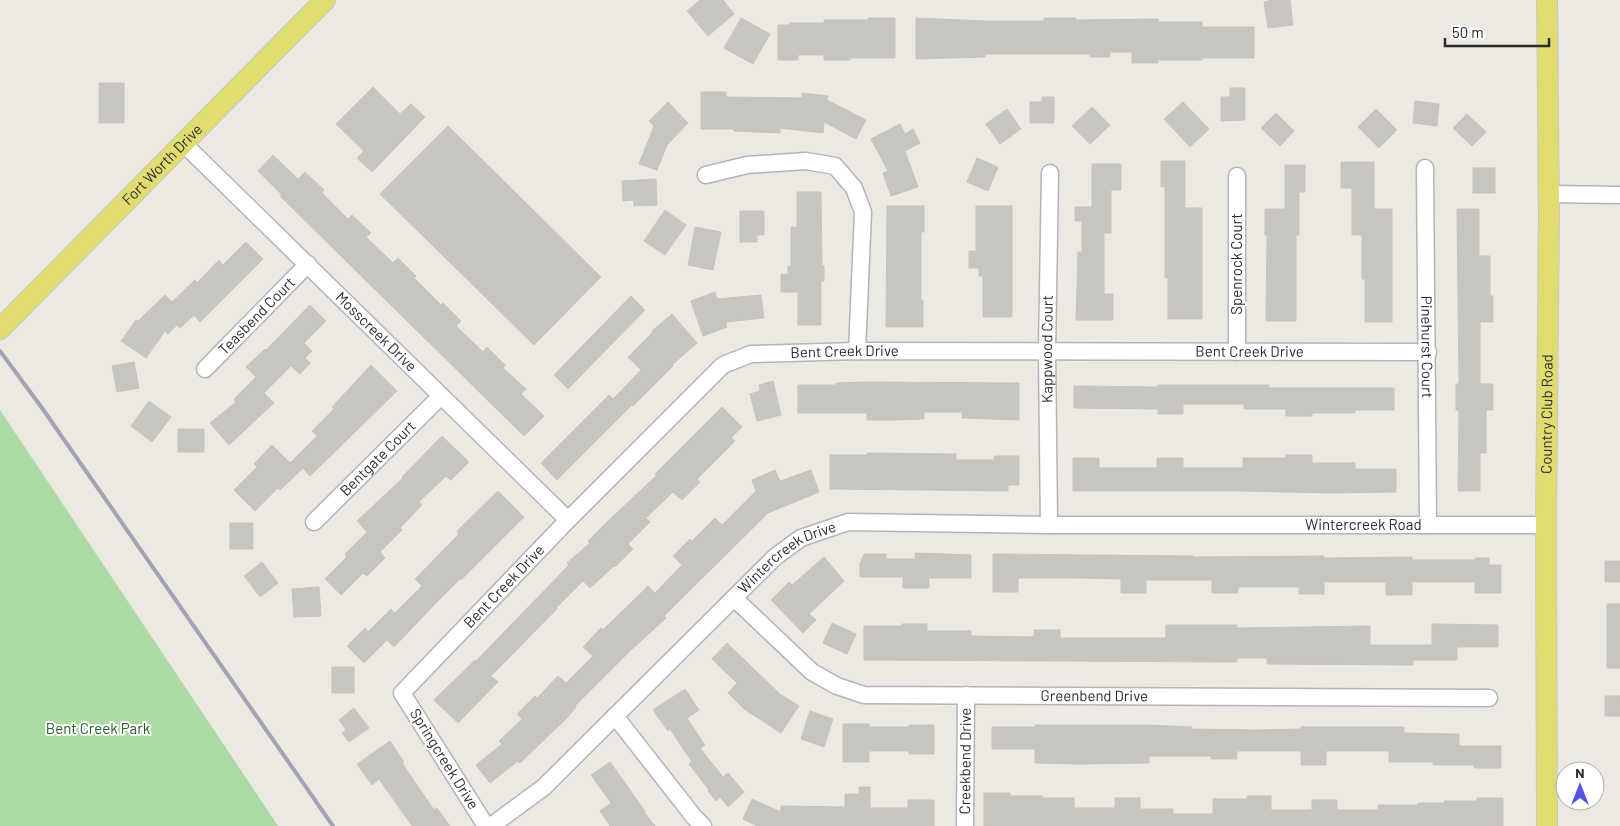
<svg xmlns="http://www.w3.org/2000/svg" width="1620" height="826" font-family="Barlow,sans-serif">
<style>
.green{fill:#abdba3}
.building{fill:#c7c5bf;stroke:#c7c5b9}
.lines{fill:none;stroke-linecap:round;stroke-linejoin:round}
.minor-casing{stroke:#b3b3be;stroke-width:19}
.major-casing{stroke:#c8c8c8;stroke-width:22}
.minor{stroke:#fff;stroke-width:16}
.major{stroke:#e1dc70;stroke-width:20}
.rail{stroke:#a4a3b3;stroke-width:4}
.labels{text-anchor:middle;stroke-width:4;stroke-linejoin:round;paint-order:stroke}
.street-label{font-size:15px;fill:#2c2c2c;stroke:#fff}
.park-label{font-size:15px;fill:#246123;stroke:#fff}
</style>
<rect width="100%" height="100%" fill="#ece9e0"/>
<path class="green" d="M0 410 278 826H0Z"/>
<g class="building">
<path d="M700 0H723L734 14 708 36 687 11Z"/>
<path d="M1272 0H1290L1293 25 1268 28 1264 2Z"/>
<path d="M741 18 770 34 753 64 724 48Z"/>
<path d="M868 18H895V58H850V60H824V55H798V60H778V25H790V23H824V20H868Z"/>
<path d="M916 18 985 21H1044V18H1076V20L1158 19V22H1202V27H1254V58H1202V60H1158V63H1132V52H1110V57H1090V54H985V57L916 59Z"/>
<rect x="99" y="83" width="25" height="40"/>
<path d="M373 87 400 114 411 104 425 117 372 172 357 158 364 151 336 124Z"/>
<path d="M1230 88H1245V120L1221 121V97H1230Z"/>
<path d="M701 92H726V97L802 98V93L828 96 827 100 866 120 856 139 824 122 823 133 780 128V133L734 131V129H701Z"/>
<path d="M1042 97H1054V123H1030V102H1042Z"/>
<path d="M1415 101 1439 104 1437 126 1413 123Z"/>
<path d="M668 102 688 123 667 145 657 170 639 164 654 126 649 121Z"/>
<path d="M1183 102 1209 129 1190 147 1164 119Z"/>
<path d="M1092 107 1110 125 1090 144 1072 126Z"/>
<path d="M1007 109 1021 129 1000 144 986 124Z"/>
<path d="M1376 109 1397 130 1379 148 1358 127Z"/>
<path d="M1276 113 1294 131 1280 146 1261 128Z"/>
<path d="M1467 114 1486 132 1472 146 1453 128Z"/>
<path d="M900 124 905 134 913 129 920 143 905 151 918 187 891 196 883 173 888 171 871 139Z"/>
<path d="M448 126 601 277 534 345 380 194Z"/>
<path d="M273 155 298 179 305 172 324 190 322 193 348 219 352 215 371 233 366 237 393 263 398 258 416 276 414 278 441 305 443 303 461 321 456 326 483 352 487 347 505 365 503 368 526 389 521 394 544 416 524 436 280 196 282 195 258 171Z"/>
<path d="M977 158 998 167 988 191 967 182Z"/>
<path d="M1161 161H1185V208H1202V319H1168V278H1165V187H1161Z"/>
<path d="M1341 162H1374V209H1392V322H1365V279H1362V235H1352V188H1341Z"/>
<path d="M1092 164H1121V190H1111V233H1104V294H1113V320H1076L1078 252H1082V221H1075V207H1092Z"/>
<path d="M1285 165H1305V192H1299V235H1296V321H1266L1267 235H1265V209H1285Z"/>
<rect x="1473" y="168" width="22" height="25"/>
<path d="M656 179 657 205 634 206V200L623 201 622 181Z"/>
<path d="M797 192H821L822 266H824V281H821V325H798V292H781V274H788V266H791V227H797Z"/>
<path d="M887 206H924V232H921V300H923V327H886Z"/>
<path d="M976 206H1012V317H983V276H979V268H969V251H976Z"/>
<path d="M1457 209H1479V256H1490V296H1493V322H1480V384H1493V410H1486V453H1480V491H1458L1459 410H1456V384H1459Z"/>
<path d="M665 210 686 225 665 255 644 241Z"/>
<path d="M740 211H764V235H757V242H740Z"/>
<path d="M695 227 721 232 713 270 688 265Z"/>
<path d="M246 242 263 259 200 322 194 315 180 328 177 325 168 334 165 331 146 358 121 341 136 320 138 321 165 295 172 302 195 280 197 283 219 260 223 265Z"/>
<path d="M715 292 717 299 761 295 764 318 726 322 727 327 703 336 691 301Z"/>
<path d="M631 296 645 310 568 389 554 375Z"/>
<path d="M310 305 326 321 304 343 312 351 305 358 310 363 300 374 291 366 264 393 274 403 229 445 210 423 236 402 234 399 256 377 246 367 265 349 266 350Z"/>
<path d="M672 314 697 343 672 365 673 366 633 406 632 405 557 480 541 463 609 395 613 399 641 370 628 357 653 332 652 331Z"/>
<path d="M134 362 139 388 117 392 112 366Z"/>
<path d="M371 365 397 391 310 476 303 468 280 490 278 488 255 511 234 490 257 467 254 464 272 445 290 463 317 436 312 431 334 409 332 407Z"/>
<path d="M773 381 781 415 757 421 750 394 760 391 759 385Z"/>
<path d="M867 382 1019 383V420L962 418V412H924V419L893 420H867V413H798V385H836V383Z"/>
<path d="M1158 385H1269V388H1394V410H1355V413H1312V416H1286V409H1244V404H1183V414H1158V409L1074 408V386L1158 387Z"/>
<path d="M149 401 171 417 152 442 131 426Z"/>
<path d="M722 407 742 427 731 438 735 441 697 479 700 482 682 500 673 492 646 518 650 522 628 544 633 549 615 567 614 566 590 588 583 581 556 608 557 609 491 676 498 682 458 723 434 700 475 660 476 661 569 565 567 563 590 543 588 541 606 523 657 475 655 474Z"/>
<rect x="178" y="429" width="26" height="23"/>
<path d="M442 436 469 462 451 480 446 476 419 502 422 505 400 528 402 530 380 552 385 558 367 576 363 573 341 595 325 579 347 557 345 554 367 532 357 521 403 478 402 477Z"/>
<path d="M867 453 956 454V460H994V456H1019V485H1008V491L830 489V455H867Z"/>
<path d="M1286 455H1312V463H1355V469H1396V492L1329 493 1243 491H1073V458H1099V468H1157V458H1183V468H1243V458H1286Z"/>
<path d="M775 470 780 481 811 470 819 492 768 513 664 616 666 618 631 650 575 706 576 707 567 718 520 763 518 761 490 783 476 765 502 744 499 741 522 719 517 714 535 696 537 698 558 676 566 683 593 656 583 647 601 628 603 630 648 586 655 593 682 565 673 556 690 539 692 541 715 518 722 525 756 491 752 480Z"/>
<path d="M498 491 524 517 461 580 460 579 433 606 394 647 387 640 364 663 347 646 365 628 368 632 391 609 395 613 422 586 415 579 459 534 457 531Z"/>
<rect x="230" y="523" width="23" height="26"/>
<path d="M915 553 971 555V578H929V588H903V577H860V564L864 554H886V559H915Z"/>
<path d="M993 554 1193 556V557L1324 556V558L1412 557V560H1475V558H1489V565H1501V593H1475V582H1412V595H1386V582H1324V594H1299V587H1238V593H1212V580H1146V593H1121V579L1078 578H1018V592H993Z"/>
<path d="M824 557 844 581 809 614 816 620 803 633 771 600 789 582 792 585Z"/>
<rect x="1605" y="561" width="15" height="21"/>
<path d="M262 562 278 583 260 597 244 576Z"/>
<path d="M319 587 321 616 294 617 292 589Z"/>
<rect x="1607" y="604" width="13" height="64"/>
<path d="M832 623 856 634 847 654 823 643Z"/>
<path d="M902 624H927V631H971V636L1034 637V630H1060V638H1166V625H1237V628L1370 626V645H1432V624L1498 625V647H1457V660H1413V665L1267 664V658H1237V662L864 660V626H902Z"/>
<path d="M727 643 780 694 799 706 781 733 744 709 728 693 737 683 712 659Z"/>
<rect x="332" y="667" width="22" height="26"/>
<path d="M685 689 699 710 687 718 705 745 700 748 723 777 728 773 744 792 728 807 720 797 716 801 708 791 709 790 689 764 692 762 670 729 668 731 653 710Z"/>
<rect x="1605" y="696" width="15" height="20"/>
<path d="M354 708 369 728 349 742 342 733 346 730 339 720Z"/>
<path d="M810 711 833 719 824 747 801 739Z"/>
<path d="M843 724H869V727H909V725H934V754H909V751H869V762H843Z"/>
<path d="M1035 725H1149L1192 727V729L1256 730 1301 729V727H1404V733L1459 734V746H1501V768H1474V765H1433V762H1389V751H1326V765H1301V751H1237V759H1211V756H1149V763L1079 764 1035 763V749H992V727H1035Z"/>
<path d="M390 741 404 762 402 763 434 810 437 808 450 826H412L379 779 372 785 357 764Z"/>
<path d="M610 762 645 811 644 812 655 826H610L600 811 611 803 591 775Z"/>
<path d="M859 787H870V808H908V800H934V826H757L743 819 752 799 781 812V806L845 807V794H859Z"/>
<path d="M984 793H1010V796H1042V798H1074V808H1115V798H1140V809H1173V814H1213V799H1247V796H1271V810H1312V800H1337V810H1378V805H1418V803H1444V801H1477V798H1503V826H984Z"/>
</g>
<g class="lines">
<defs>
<g id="minor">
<path id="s1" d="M183 143 568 520"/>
<path id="s2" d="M1425 168 1428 525"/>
<path d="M706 175 747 165 806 161 835 166 854 188 863 212 857 351"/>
<path d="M1548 194 1620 195"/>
<path d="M1237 352V176"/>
<path id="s3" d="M205 369 308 264"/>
<path id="s4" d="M314 522 441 396"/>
<path id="s5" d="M1049 525 1047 351 1050 173"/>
<path id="s6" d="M734 598 812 672 837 686 864 695 1489 698"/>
<path d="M615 716 694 817 703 826"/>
<path id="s7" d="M486 826 402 693 568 520 723 365 751 354 857 351 1428 352"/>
<path id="s8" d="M491 826 544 787 775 557 801 538 848 522 1049 525H1546"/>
<path id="s9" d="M965 826 966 695"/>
</g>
<g id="major">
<path id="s10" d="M0 329 325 0"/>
<path id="s11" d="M1547 826 1546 525 1549 217 1547 0"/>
</g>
</defs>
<use href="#minor" class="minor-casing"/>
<use href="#major" class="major-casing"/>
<use href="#minor" class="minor"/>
<use href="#major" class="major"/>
<path class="rail" d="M0 351 42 408 333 826"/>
</g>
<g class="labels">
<g class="street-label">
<text dy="5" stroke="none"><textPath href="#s10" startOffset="231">Fort Worth Drive</textPath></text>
<text transform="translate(1237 264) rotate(-90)" y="5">Spenrock Court</text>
<text dy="5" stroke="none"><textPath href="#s3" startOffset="74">Teasbend Court</textPath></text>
<text dy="5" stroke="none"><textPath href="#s1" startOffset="270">Mosscreek Drive</textPath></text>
<text dy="5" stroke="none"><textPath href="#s2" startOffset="179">Pinehurst Court</textPath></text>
<text dy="5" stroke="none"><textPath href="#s5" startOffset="176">Kappwood Court</textPath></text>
<text dy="5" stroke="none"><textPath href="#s7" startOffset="740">Bent Creek Drive</textPath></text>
<text dy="5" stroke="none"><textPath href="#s7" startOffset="1145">Bent Creek Drive</textPath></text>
<text dy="5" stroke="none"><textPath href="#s11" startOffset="412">Country Club Road</textPath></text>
<text dy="5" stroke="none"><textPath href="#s4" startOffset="90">Bentgate Court</textPath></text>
<text dy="5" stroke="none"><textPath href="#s8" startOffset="989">Wintercreek Road</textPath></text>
<text dy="5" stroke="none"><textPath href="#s8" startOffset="402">Wintercreek Drive</textPath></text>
<text dy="5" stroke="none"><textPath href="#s7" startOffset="305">Bent Creek Drive</textPath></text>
<text dy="5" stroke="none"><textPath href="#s6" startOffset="395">Greenbend Drive</textPath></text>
<text transform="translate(444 759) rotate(58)" y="5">Springcreek Drive</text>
<text dy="5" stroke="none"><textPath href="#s9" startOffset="65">Creekbend Drive</textPath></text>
</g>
<g class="park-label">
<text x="98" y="734">Bent Creek Park</text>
</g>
</g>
<g transform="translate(1580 786)"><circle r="24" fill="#ffffff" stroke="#ababab"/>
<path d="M0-4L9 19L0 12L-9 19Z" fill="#5453e5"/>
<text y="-8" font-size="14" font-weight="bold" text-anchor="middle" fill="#2c2c2c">N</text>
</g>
<path d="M1445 38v8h104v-8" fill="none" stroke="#2c2c2c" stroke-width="2.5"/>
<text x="1452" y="38" font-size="15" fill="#2c2c2c" stroke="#ffffff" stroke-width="4" paint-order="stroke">50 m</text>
</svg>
